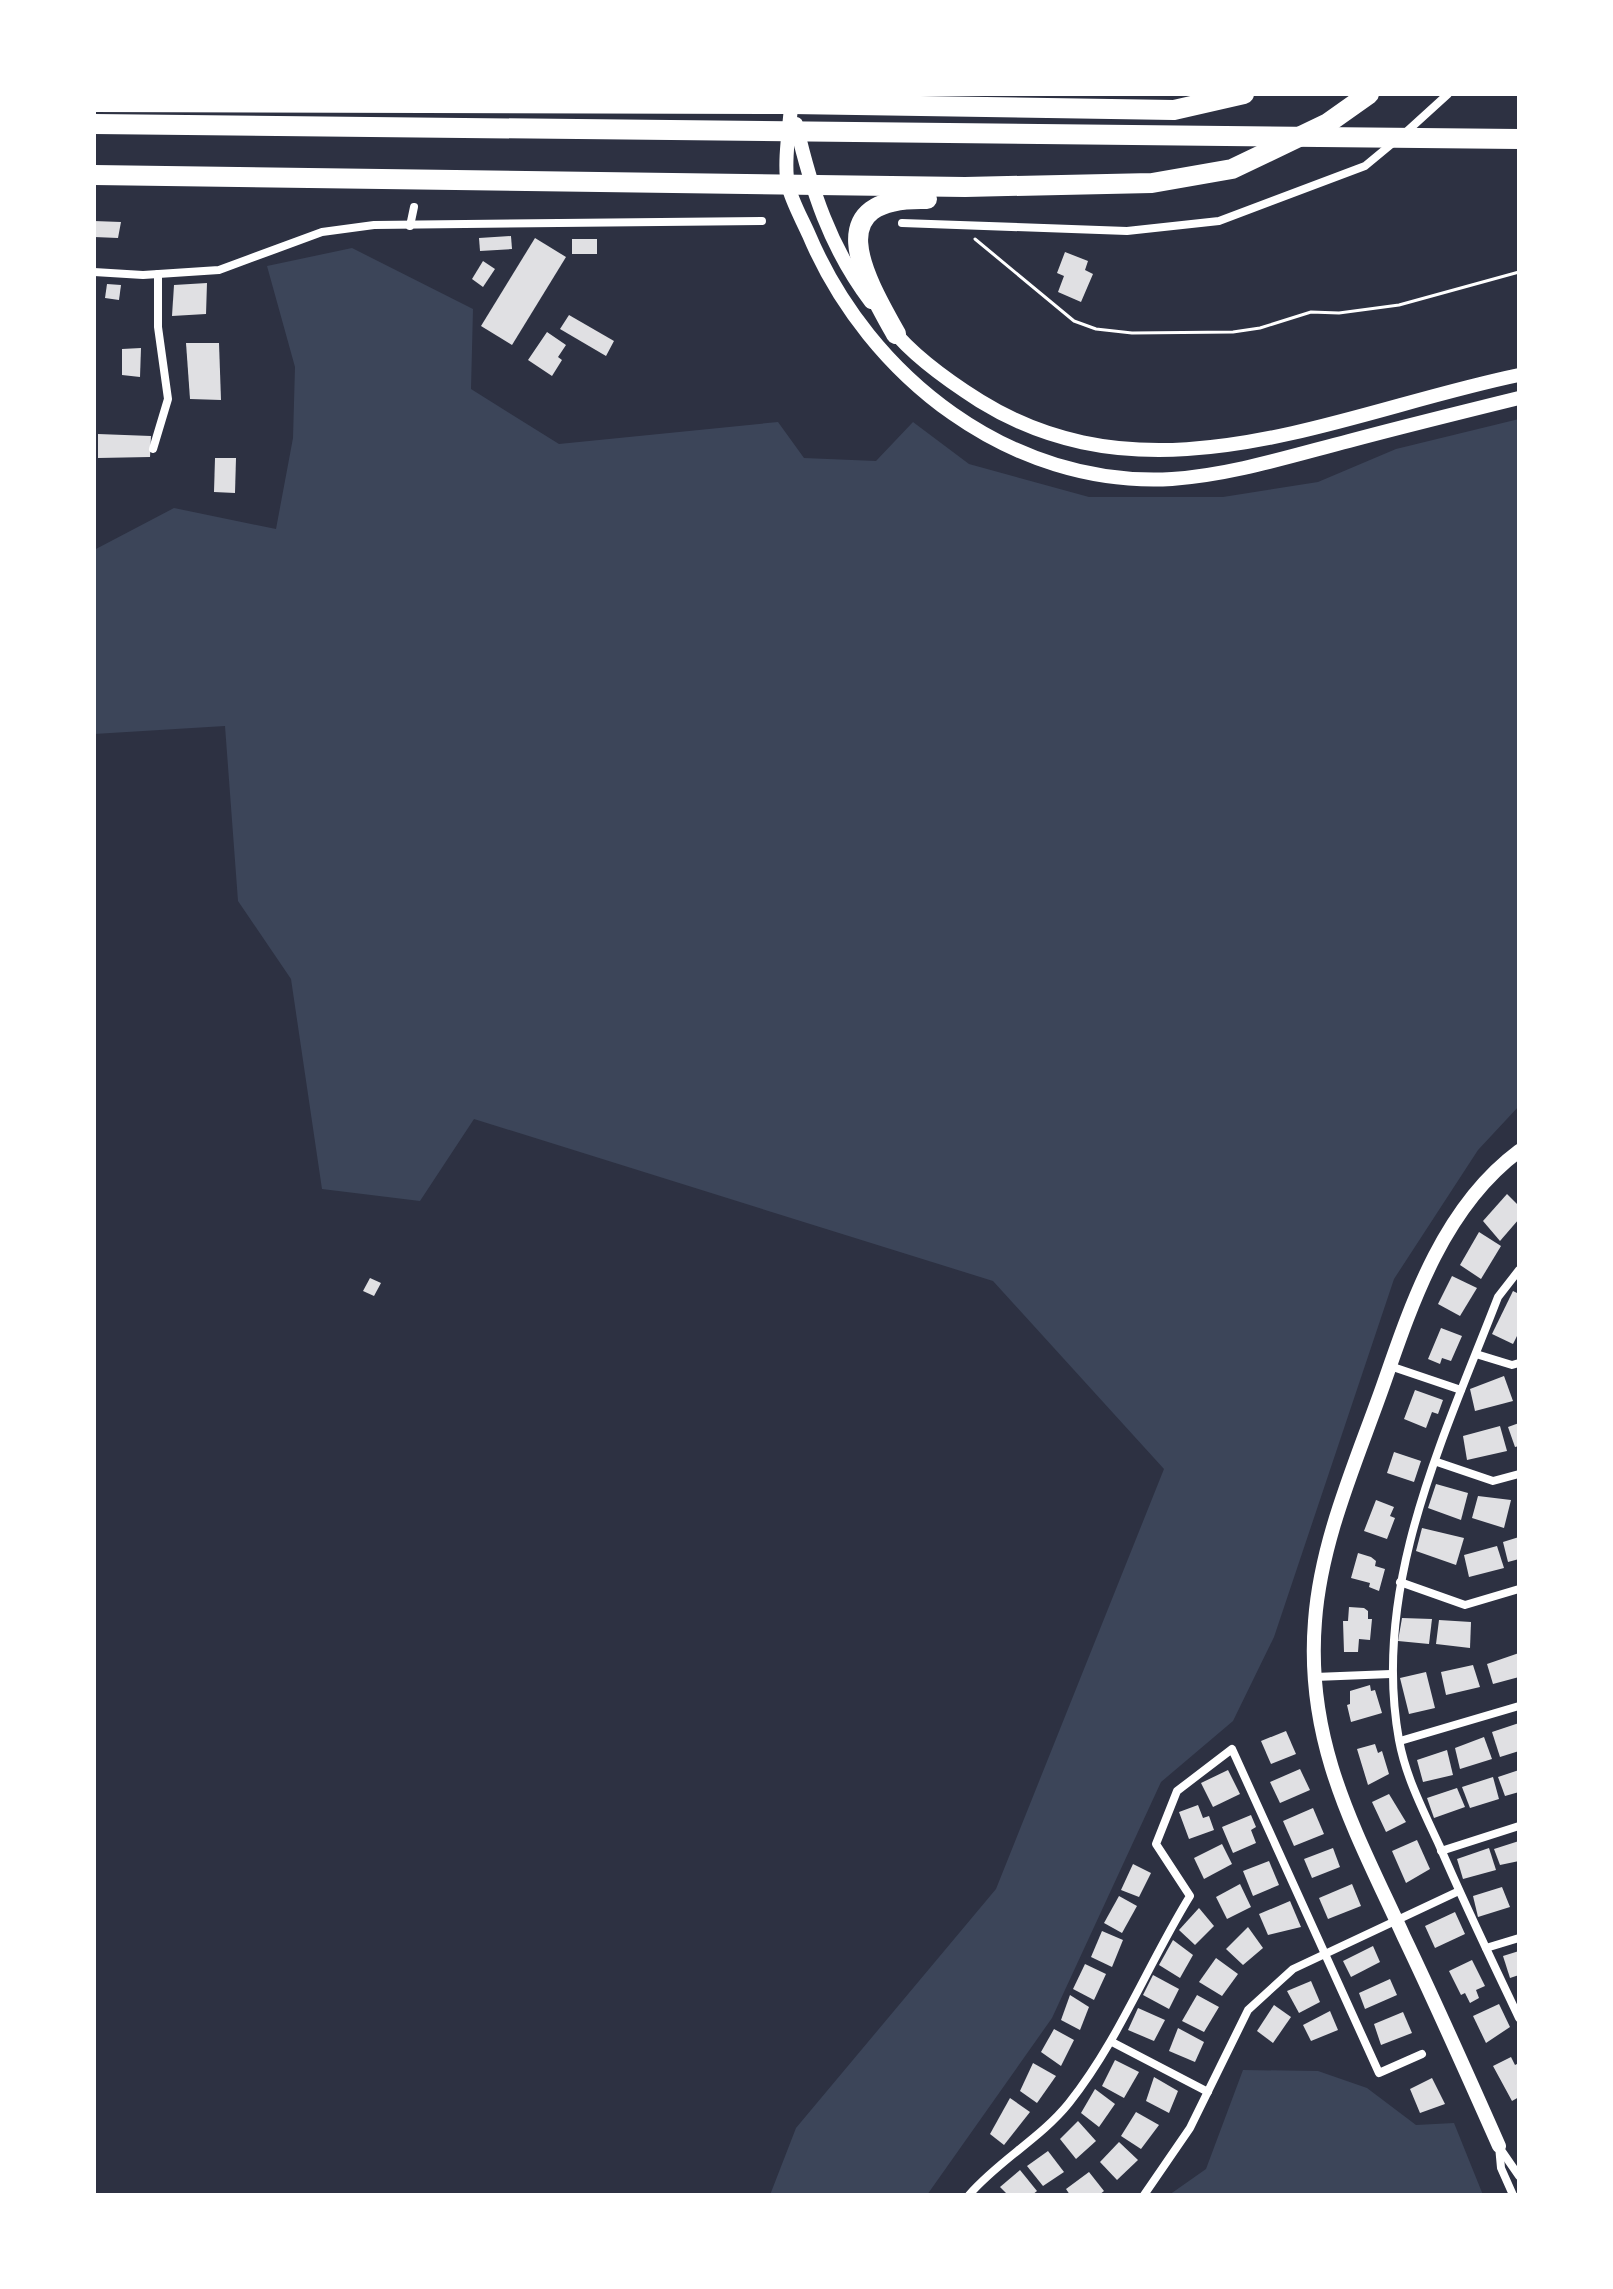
<svg xmlns="http://www.w3.org/2000/svg" width="1613" height="2289" font-family="Karla,sans-serif">
<style>
.green{fill:#3c4559}
.building{fill:#e0e0e3}
.lines{fill:none;stroke-linecap:round;stroke-linejoin:round}
.path{stroke:#fff;stroke-width:3}
.minor{stroke:#fff;stroke-width:8}
.tertiary{stroke:#fff;stroke-width:14}
.trunk{stroke:#fff;stroke-width:20}
.motorway{stroke:#fff;stroke-width:20}
</style>
<rect width="100%" height="100%" fill="#2d3142"/>
<g class="green">
<path d="M352 248 473 309 471 389 559 444 778 422 804 458 876 461 913 422 969 464 1089 497H1223L1318 482 1396 449 1519 419V1106L1478 1150 1394 1279 1274 1637 1233 1721 1161 1782 1052 2018 927 2195H770L796 2128 996 1889 1164 1469 993 1281 474 1119 420 1201 322 1189 291 979 238 901 225 726 94 734V550L174 508 276 529 293 438 295 367 267 266Z"/>
<path d="M1243 2070 1318 2071 1367 2088 1416 2125 1454 2123 1483 2195H1169L1206 2169Z"/>
</g>
<g class="building">
<path d="M94 221 121 222 118 238 94 237Z"/>
<path d="M511 236 512 249 480 251 479 238Z"/>
<path d="M535 238 566 257 512 345 481 326Z"/>
<rect x="572" y="239" width="25" height="15"/>
<path d="M1065 252 1088 261 1085 270 1093 274 1081 302 1058 292 1064 276 1057 273Z"/>
<path d="M483 261 495 269 483 287 472 279Z"/>
<path d="M207 283 206 314 172 316 174 285Z"/>
<path d="M107 284 121 285 119 300 105 298Z"/>
<path d="M569 315 614 341 606 356 560 329Z"/>
<path d="M547 332 566 345 558 357 562 360 552 376 528 360Z"/>
<path d="M186 343H219L221 400 190 399Z"/>
<path d="M141 348 140 377 122 375V349Z"/>
<path d="M98 434 151 436 150 457 98 458Z"/>
<path d="M215 458H236L235 493 214 492Z"/>
<path d="M1507 1194 1519 1206V1219L1500 1241 1483 1221Z"/>
<path d="M1479 1232 1501 1246 1481 1279 1460 1265Z"/>
<path d="M1452 1276 1477 1288 1460 1316 1438 1304Z"/>
<path d="M370 1278 381 1283 374 1296 363 1291Z"/>
<path d="M1513 1291 1519 1294V1332L1513 1344 1492 1334Z"/>
<path d="M1441 1328 1462 1336 1451 1361 1442 1358 1440 1364 1428 1359Z"/>
<path d="M1504 1376 1513 1401 1475 1411 1470 1389Z"/>
<path d="M1415 1390 1443 1400 1438 1414 1432 1412 1426 1428 1404 1419Z"/>
<path d="M1519 1423V1446L1515 1447 1508 1427Z"/>
<path d="M1500 1426 1507 1451 1467 1460 1463 1436Z"/>
<path d="M1394 1452 1421 1461 1414 1482 1387 1473Z"/>
<path d="M1436 1484 1468 1493 1461 1520 1428 1508Z"/>
<path d="M1478 1496 1511 1500 1504 1528 1472 1518Z"/>
<path d="M1376 1500 1394 1507 1390 1516 1395 1518 1387 1539 1364 1531Z"/>
<path d="M1422 1528 1464 1538 1456 1565 1416 1551Z"/>
<path d="M1519 1537V1559L1508 1562 1503 1542Z"/>
<path d="M1497 1546 1504 1568 1469 1577 1464 1555Z"/>
<path d="M1358 1553 1371 1557 1376 1561 1375 1566 1385 1569 1379 1591 1369 1587 1370 1583 1351 1578Z"/>
<path d="M1349 1607 1364 1608 1368 1611V1619H1372L1370 1640 1359 1639 1358 1652H1344L1343 1621H1348Z"/>
<path d="M1402 1618 1432 1619 1429 1644 1398 1641Z"/>
<path d="M1439 1620 1471 1622 1470 1648 1436 1644Z"/>
<path d="M1519 1653V1677L1493 1684 1487 1664Z"/>
<path d="M1473 1665 1480 1687 1446 1695 1441 1672Z"/>
<path d="M1426 1672 1435 1708 1409 1714 1400 1678Z"/>
<path d="M1370 1685 1371 1691 1375 1690 1382 1713 1351 1722 1347 1705 1350 1704V1691Z"/>
<path d="M1519 1723V1751L1500 1757 1492 1732Z"/>
<path d="M1286 1731 1296 1754 1271 1764 1261 1741Z"/>
<path d="M1484 1737 1492 1759 1460 1769 1455 1748Z"/>
<path d="M1375 1744 1378 1753 1382 1751 1389 1774 1368 1785 1357 1749Z"/>
<path d="M1447 1750 1453 1775 1423 1782 1417 1760Z"/>
<path d="M1300 1769 1310 1790 1280 1803 1270 1782Z"/>
<path d="M1228 1770 1240 1794 1213 1807 1201 1783Z"/>
<path d="M1519 1770V1792L1505 1796 1498 1777Z"/>
<path d="M1493 1777 1499 1799 1470 1808 1462 1787Z"/>
<path d="M1457 1788 1465 1807 1434 1818 1427 1798Z"/>
<path d="M1389 1794 1406 1822 1386 1832 1372 1802Z"/>
<path d="M1198 1805 1203 1818 1209 1816 1214 1830 1189 1839 1179 1812Z"/>
<path d="M1313 1808 1324 1834 1294 1846 1283 1821Z"/>
<path d="M1251 1815 1256 1827 1251 1830 1256 1843 1233 1853 1222 1827Z"/>
<path d="M1417 1840 1430 1869 1406 1883 1392 1851Z"/>
<path d="M1519 1841V1861L1500 1865 1494 1849Z"/>
<path d="M1222 1844 1232 1864 1204 1879 1194 1858Z"/>
<path d="M1333 1848 1340 1867 1312 1878 1304 1859Z"/>
<path d="M1489 1848 1496 1870 1463 1879 1457 1859Z"/>
<path d="M1269 1861 1279 1885 1253 1896 1243 1871Z"/>
<path d="M1133 1864 1151 1873 1139 1897 1121 1890Z"/>
<path d="M1240 1884 1251 1907 1227 1919 1216 1897Z"/>
<path d="M1352 1884 1361 1906 1328 1919 1319 1898Z"/>
<path d="M1502 1887 1510 1907 1478 1917 1473 1896Z"/>
<path d="M1119 1896 1137 1906 1122 1933 1104 1923Z"/>
<path d="M1290 1901 1301 1927 1268 1935 1259 1914Z"/>
<path d="M1199 1908 1214 1926 1195 1945 1179 1930Z"/>
<path d="M1455 1912 1465 1934 1435 1948 1425 1926Z"/>
<path d="M1248 1927 1263 1948 1243 1965 1226 1949Z"/>
<path d="M1102 1931 1123 1940 1112 1967 1091 1957Z"/>
<path d="M1173 1940 1193 1955 1180 1978 1159 1965Z"/>
<path d="M1373 1946 1380 1962 1351 1977 1343 1961Z"/>
<path d="M1519 1951V1975L1510 1978 1503 1956Z"/>
<path d="M1216 1958 1238 1974 1222 1996 1199 1982Z"/>
<path d="M1472 1960 1485 1986 1476 1990 1479 1998 1470 2003 1465 1993 1461 1995 1449 1971Z"/>
<path d="M1085 1964 1106 1974 1094 2000 1073 1989Z"/>
<path d="M1153 1975 1179 1989 1169 2009 1143 1995Z"/>
<path d="M1390 1979 1397 1995 1365 2009 1359 1993Z"/>
<path d="M1311 1981 1320 2002 1299 2013 1287 1991Z"/>
<path d="M1070 1995 1089 2007 1080 2030 1061 2020Z"/>
<path d="M1197 1995 1219 2007 1204 2032 1182 2021Z"/>
<path d="M1499 2004 1510 2027 1486 2043 1473 2016Z"/>
<path d="M1274 2005 1291 2017 1273 2043 1257 2031Z"/>
<path d="M1138 2008 1165 2020 1154 2041 1128 2030Z"/>
<path d="M1330 2011 1338 2030 1311 2041 1303 2025Z"/>
<path d="M1403 2012 1412 2033 1381 2045 1374 2024Z"/>
<path d="M1178 2028 1204 2042 1195 2062 1169 2051Z"/>
<path d="M1054 2029 1074 2040 1061 2066 1041 2052Z"/>
<path d="M1511 2057 1515 2065 1519 2063V2097L1512 2101 1493 2066Z"/>
<path d="M1115 2060 1139 2072 1124 2098 1102 2086Z"/>
<path d="M1033 2063 1056 2076 1037 2103 1020 2091Z"/>
<path d="M1154 2077 1178 2091 1169 2113 1146 2101Z"/>
<path d="M1432 2078 1445 2104 1420 2113 1410 2089Z"/>
<path d="M1095 2089 1115 2104 1099 2127 1081 2113Z"/>
<path d="M1010 2098 1030 2112 1004 2145 990 2134Z"/>
<path d="M1136 2112 1159 2125 1141 2149 1121 2136Z"/>
<path d="M1078 2121 1096 2141 1076 2159 1060 2139Z"/>
<path d="M1119 2142 1138 2160 1117 2180 1100 2162Z"/>
<path d="M1048 2151 1064 2172 1043 2186 1027 2166Z"/>
<path d="M1020 2170 1037 2191 1032 2195H1008L1000 2187Z"/>
<path d="M1089 2172 1104 2191 1099 2195H1070L1066 2189Z"/>
</g>
<g class="lines">
<path class="path" d="M975 239 1074 321 1096 329 1132 333 1233 332 1260 328 1311 312 1339 313 1399 305 1519 272"/>
<g class="minor">
<path d="M1404 134 1448 94"/>
<path d="M902 223 1127 231 1219 221 1365 166 1394 142"/>
<path d="M410 226 414 207"/>
<path d="M94 272 143 275 219 270 322 232 374 225 762 221"/>
<path d="M153 449 168 399 158 327V274"/>
<path d="M1519 1270 1498 1297C1444 1437 1371 1586 1399 1740 1406 1778 1424 1812 1440 1847 1465 1905 1492 1961 1519 2018"/>
<path d="M1476 1354 1512 1365 1519 1363"/>
<path d="M1390 1366 1461 1390"/>
<path d="M1437 1462 1493 1481 1519 1474"/>
<path d="M1400 1582 1465 1605 1519 1589"/>
<path d="M1315 1677 1391 1674"/>
<path d="M1400 1741 1519 1706"/>
<path d="M1441 1851 1519 1826"/>
<path d="M1486 1948 1519 1938"/>
<path d="M1112 2042 1208 2092"/>
<path d="M1499 2146 1501 2168 1513 2195"/>
<path d="M1499 2147 1519 2176"/>
<path d="M969 2195C998 2161 1041 2138 1069 2103 1119 2040 1148 1964 1190 1896L1156 1844 1177 1791 1232 1749 1379 2073 1422 2054"/>
<path d="M1144 2195 1190 2128 1248 2010 1293 1969 1459 1891"/>
</g>
<g class="tertiary">
<path d="M792 94C791 119 783 161 788 185 792 202 802 219 809 235 869 377 1011 488 1172 479 1231 475 1291 456 1349 441 1405 426 1462 412 1519 398"/>
<path d="M796 124C811 189 830 248 871 302"/>
<path d="M891 328C913 356 950 382 980 401 1153 508 1340 412 1519 375"/>
<path d="M1499 2146C1468 2076 1437 2006 1404 1937 1355 1830 1305 1743 1315 1621 1321 1539 1357 1460 1384 1383 1413 1299 1445 1206 1519 1151"/>
</g>
<g class="trunk">
<path d="M94 102 791 104 1174 110 1244 94"/>
<path d="M94 175 965 187 1152 183 1232 169 1328 123 1369 94"/>
<path d="M896 334C864 277 817 196 927 199"/>
</g>
<path class="motorway" d="M94 124 1519 139"/>
</g>
<rect width="1613" height="2289" fill="none" stroke="#ffffff" stroke-width="192"/>
</svg>
